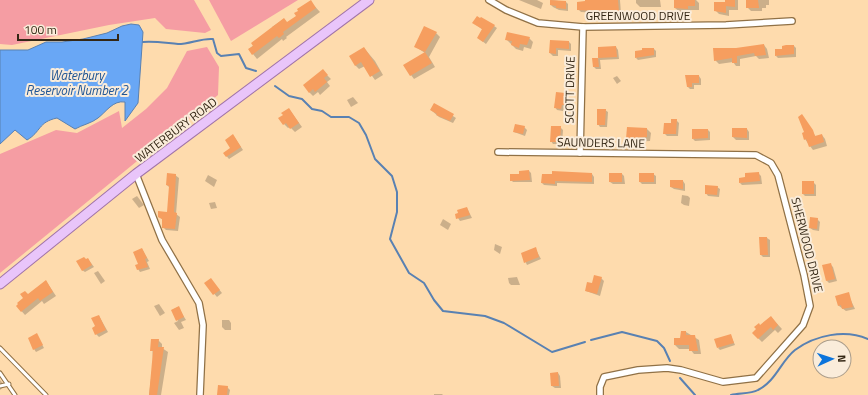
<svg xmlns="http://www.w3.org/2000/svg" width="868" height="395" font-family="'Titillium Web',sans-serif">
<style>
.green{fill:#f59da3}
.water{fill:#69a7f5;stroke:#5981b2}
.shadow{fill:#0003}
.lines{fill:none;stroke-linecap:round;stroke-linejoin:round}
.stream{stroke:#5981b2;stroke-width:2}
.building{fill:#f69e5f}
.service-casing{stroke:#907146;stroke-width:5}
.minor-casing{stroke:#907146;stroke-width:8}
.primary-casing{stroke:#a174a8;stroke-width:11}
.service{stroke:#fff;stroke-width:3}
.minor{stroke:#fff;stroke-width:5.5}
.primary{stroke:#e9c5fa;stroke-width:9}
.labels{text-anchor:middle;stroke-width:4;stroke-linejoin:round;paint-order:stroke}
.street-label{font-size:12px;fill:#342715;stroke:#faecda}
.water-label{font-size:13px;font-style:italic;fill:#205594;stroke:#faecda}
</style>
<rect width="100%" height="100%" fill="#fedbad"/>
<g class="green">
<path d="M0 0H194L211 30 205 33 166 29 155 18 109 25 12 45 0 44Z"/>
<path d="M209 0H298L231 41Z"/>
<path d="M207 47 219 67 218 95 0 273V154L56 130 77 133 119 111 122 128 146 109 167 88 187 51Z"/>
</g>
<path class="water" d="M131 24 139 25 143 32 138 103 125 121V102C113 100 106 112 98 118 92 123 82 125 75 129L57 118C38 122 41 132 27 140L15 130 0 144V50H28L46 42H62L83 39 107 33 122 26Z"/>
<g class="shadow">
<path d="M519 0H537L543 3 541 9Z"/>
<path d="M551 0 566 2 568 4V11L559 10 553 7 551 5Z"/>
<path d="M612 0H620L621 14 581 12 578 9Z"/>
<path d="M636 0H660L661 7H640L636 3Z"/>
<path d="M675 0H696L699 3V10H691V13L680 12 675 8Z"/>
<path d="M726 0H738V10H729V16L719 14 715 10 726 3Z"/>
<path d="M747 0H769V5H766V8H762V11H751L747 7Z"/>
<path d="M310 1 320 12 286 37 287 38 283 41 282 39 257 59 249 49 273 28 272 27 284 19 287 23 297 16Z"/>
<path d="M474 23 494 26 497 28 486 44 478 38 483 30Z"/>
<path d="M436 33 440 37 429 57 435 67 414 79 411 75 425 53 416 47Z"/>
<path d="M529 38 533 42 531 49 524 47 523 51 516 49 506 39Z"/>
<path d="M550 41 569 42 571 44V51L558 50V56H553L550 53Z"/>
<path d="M764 45 767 49 769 58 759 59 756 56 740 59V66H736L733 62 719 64 715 60 736 49Z"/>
<path d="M794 46 796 48V57L778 58 776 56 783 50Z"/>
<path d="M616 47 618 50 619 59 600 60 601 69H596L594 67 593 59 599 58V48Z"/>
<path d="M364 48 375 61 383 75 375 80 365 66 359 69 355 65Z"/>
<path d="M654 49 656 51V57L638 60 636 58 643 51Z"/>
<path d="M326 74 331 79 327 82 330 86 320 95 318 92 313 96 309 92Z"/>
<path d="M617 76 621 81 617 84 613 78Z"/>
<path d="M699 76 701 79V85H694V89H690L687 86Z"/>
<path d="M565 94 567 97 566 107H564L563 111 557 110 555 107Z"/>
<path d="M353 97 358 103 351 107 347 100Z"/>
<path d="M434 104 456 118 453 123 439 117 431 110Z"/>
<path d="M289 109 302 127 295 132 290 127 288 128 284 124Z"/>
<path d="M605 110 608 112 607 127H600L598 124Z"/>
<path d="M802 116 816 137 822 135 825 139 827 146 813 150 810 146 805 139 806 133Z"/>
<path d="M676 120 679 123 678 136H667L664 133Z"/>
<path d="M524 127 527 130 525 136 514 132Z"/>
<path d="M560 127 563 130 562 144H553L551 141Z"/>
<path d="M647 129 651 133 650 141 631 142 627 138Z"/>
<path d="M747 129 749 132V140H736L733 137Z"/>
<path d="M708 130 710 132V140L695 141 693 139Z"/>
<path d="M235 138 243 150 229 159 224 153 232 148Z"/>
<path d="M529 171 531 173 532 182H513L511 180Z"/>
<path d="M758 173 761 176 762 184 742 185 740 183Z"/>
<path d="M592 174 594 177V184L557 183V186L544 185 542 183Z"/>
<path d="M622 174 624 176 625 184H613L610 182Z"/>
<path d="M653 174 656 176V184H642L640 182Z"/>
<path d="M175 175 179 178 176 214 180 217 178 231 166 230 163 227V220L159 217 168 213 170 188 167 185Z"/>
<path d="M208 175 217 180 214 187 205 181Z"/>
<path d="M683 181 685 184V191L674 189 671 187Z"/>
<path d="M813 182 816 185V196H805L803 194Z"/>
<path d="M717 187 720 189 719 197 708 196 706 193Z"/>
<path d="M682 195 688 196 690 198 689 206 684 205 681 203Z"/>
<path d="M137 196 144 205 139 208 132 199Z"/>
<path d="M215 202 217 208 211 209 209 203Z"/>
<path d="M467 208 472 218 460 221 456 215Z"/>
<path d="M443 219 451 224 448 230 440 225Z"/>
<path d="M817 219 820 222 819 231 813 230 810 228Z"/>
<path d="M767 238 770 240V257H763L761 255Z"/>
<path d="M495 244 502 247 500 254 494 250Z"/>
<path d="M535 248 541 259 527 265 522 254Z"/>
<path d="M142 249 149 261 147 262 150 269 140 272 138 269Z"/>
<path d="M88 259 94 267 85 272 82 270Z"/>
<path d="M830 264 833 267 837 281 829 283 827 281Z"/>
<path d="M98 271 105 281 101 284 94 273Z"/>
<path d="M517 277 520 285H511L509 283 508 278Z"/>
<path d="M601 278 604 281 600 296 586 291Z"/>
<path d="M46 281 56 296 44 304 42 301 25 315 17 306 25 298Z"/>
<path d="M213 282 222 293 217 297 206 284Z"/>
<path d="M848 294 855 309 846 311 839 306 837 297Z"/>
<path d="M159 304 165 313 160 316 154 306Z"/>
<path d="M178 307 186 320 181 322 184 328 179 330 174 323 178 321 172 310Z"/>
<path d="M99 316 108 332 99 337 96 334Z"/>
<path d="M771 317 782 329 778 333 775 330 762 342 753 333Z"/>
<path d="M222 320H229L231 323V330H225L222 327Z"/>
<path d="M686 332 699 340 701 354H694L690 349H679L675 345Z"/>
<path d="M37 335 44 348 36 352 34 349Z"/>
<path d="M731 336 735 345 720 350 718 348Z"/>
<path d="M152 340H158L162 344V348L168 352 161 395H149L153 362Z"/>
<path d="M558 373 560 376 561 388H555L552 386Z"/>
<path d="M0 380 5 386 0 390Z"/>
<path d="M227 387 230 390 229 395H218Z"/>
<path d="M434 394H442L443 395H434Z"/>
</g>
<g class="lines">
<g class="stream">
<path d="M143 42C155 41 166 43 178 44 190 44 201 38 213 39L217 53 221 56 239 54 246 68 256 71"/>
<path d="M275 86 289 96 302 99 312 109 322 111 331 117H349L359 123 366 135 375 159 392 176 397 192V212L390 239 409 273 424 283 434 300 443 311 485 316 504 323 552 352 585 342"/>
<path d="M591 340 622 332 657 341 664 348 670 361"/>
<path d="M680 378 695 395"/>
<path d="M731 395C740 393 751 394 758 390 776 381 781 361 795 350 815 335 845 329 868 339"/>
</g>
</g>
<g class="building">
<path d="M311 0 316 8 283 32 284 34 279 38 277 36 252 55 248 49 253 46 251 43 284 18 287 22 296 16 294 13 298 11 297 9Z"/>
<path d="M550 0 566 1V9L556 8V6L550 5Z"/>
<path d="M585 0H618L619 12 577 10V2L585 1Z"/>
<path d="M674 0H695V6H688V9L674 8Z"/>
<path d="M725 0H735V7L726 6V13L714 11V2H725Z"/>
<path d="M746 0H758L759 8H746Z"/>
<path d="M477 16 480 18 481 17 495 25 483 42 477 38 482 29 472 23Z"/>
<path d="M424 26 437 32 425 52 432 63 410 76 403 65 425 52 414 47Z"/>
<path d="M507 32 530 37 527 45 520 44 519 48 511 45 512 41 505 40Z"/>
<path d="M550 40 569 41V49L556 48V54L549 53Z"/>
<path d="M764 44 766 55 755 56 754 53 737 56V63H732V58L714 61 713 48H736Z"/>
<path d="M786 45H794V54L775 56V49H782V46Z"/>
<path d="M616 46 617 57 598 58 599 67H593L592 58H598V47Z"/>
<path d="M364 47 380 71 370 77 361 62 355 66 349 56Z"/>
<path d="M642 48H654V55L635 58V51L642 50Z"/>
<path d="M323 69 328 75 324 78 327 82 315 92 313 89 309 93 303 85Z"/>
<path d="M685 75H699V83H692V87H687Z"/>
<path d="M556 92 565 93 564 105H562L561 109 554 108Z"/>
<path d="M434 103 454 114 450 121 436 115 437 114 430 110Z"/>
<path d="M289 108 299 123 290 129 286 123 283 125 278 118 283 115 281 113Z"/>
<path d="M597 109H606L605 125H597Z"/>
<path d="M802 114 813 130 815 136 822 134 824 142 809 147 806 139 804 140 802 133 804 132 798 117Z"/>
<path d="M671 119H677L676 134H663L664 123H671Z"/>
<path d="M515 124 525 126 523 134 513 132Z"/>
<path d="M551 126H561L560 142H550Z"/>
<path d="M627 127 647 128V137L626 139Z"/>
<path d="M732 128H747V138L732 137Z"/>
<path d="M692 129H708V138L692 139Z"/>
<path d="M233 134 241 147 226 157 223 153 230 148 225 140Z"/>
<path d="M529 170 530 180 510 181V174H519V171Z"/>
<path d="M552 171 592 173V182L555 181V184L541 183 542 174H552Z"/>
<path d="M759 172 760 181 739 183V178L745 177V173Z"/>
<path d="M167 173 176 174 174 212 177 213 175 229 162 228V219L158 217V211L167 212 169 186 166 185Z"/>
<rect x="609" y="173" width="13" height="9"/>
<rect x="639" y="173" width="15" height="9"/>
<path d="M670 180H683V189L670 187Z"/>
<rect x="802" y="181" width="12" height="13"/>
<path d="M705 185 718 186 717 195 705 194Z"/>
<path d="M467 207 470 215 456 219 455 214 458 213 457 210Z"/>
<path d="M810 217 818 218 817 229 809 228Z"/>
<path d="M759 237H767L768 255H760Z"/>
<path d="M536 247 539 257 524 263 521 253Z"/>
<path d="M142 248 147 258 145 259 148 267 137 270 135 265 138 264 133 252Z"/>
<path d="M84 257 86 259 88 258 92 265 82 271 76 261Z"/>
<path d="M831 263 835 279 826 281 822 265Z"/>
<path d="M594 275 602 277 597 294 585 291 587 282 592 283Z"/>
<path d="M211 278 220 290 213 295 204 283Z"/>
<path d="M46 280 53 292 40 301 38 298 21 312 16 306 18 304 17 303 23 298 20 294 25 291 28 294Z"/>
<path d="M849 292 853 307 842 309 841 305 838 306 835 296Z"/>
<path d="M179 306 184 317 176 321 171 310Z"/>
<path d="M99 315 106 330 95 335 92 328 95 326 91 318Z"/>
<path d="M771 316 778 325 773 330 771 327 758 339 752 333 756 329 754 327 759 323 760 325Z"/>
<path d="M681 331H686V335H695L698 351H689V345H674V338H680Z"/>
<path d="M37 333 43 345 33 350 28 338Z"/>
<path d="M731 334 734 343 717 348 714 339Z"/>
<path d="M151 339H159L158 347H164L157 395H149L153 351H150Z"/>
<path d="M558 372 559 386H551L550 373Z"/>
<path d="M218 385 228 386 227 395H217Z"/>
</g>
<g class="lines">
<defs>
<g id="service">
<path d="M0 348 46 395"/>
<path d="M0 373 15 395"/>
<path d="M0 386 9 384"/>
</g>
<g id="minor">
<path d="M489 0 506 10 538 23 583 27 726 25 792 21"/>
<path d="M498 152 756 155 771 163 778 175 804 275 810 306 803 325 756 378 723 382 681 370 667 368 638 370 604 377 600 387V395"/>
<path d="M580 153 583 27"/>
<path d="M136 174 162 240 199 303 203 325 200 395"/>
</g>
<path id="primary" d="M0 284 136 174 369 0"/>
</defs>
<use href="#service" class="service-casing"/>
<use href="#minor" class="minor-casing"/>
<use href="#primary" class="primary-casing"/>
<use href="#service" class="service"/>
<use href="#minor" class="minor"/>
<use href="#primary" class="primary"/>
</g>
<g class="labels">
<g class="street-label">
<text x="638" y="20">GREENWOOD DRIVE</text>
<text transform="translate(570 90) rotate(-89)" y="4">SCOTT DRIVE</text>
<text transform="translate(176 130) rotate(-37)" y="4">WATERBURY ROAD</text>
<text transform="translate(601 143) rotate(1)" y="4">SAUNDERS LANE</text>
<text transform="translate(807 245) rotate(76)" y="4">SHERWOOD DRIVE</text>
</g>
<g class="water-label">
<text x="77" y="80">Waterbury<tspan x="77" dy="15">Reservoir Number 2</tspan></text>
</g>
</g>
<g transform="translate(832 359) rotate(87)"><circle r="19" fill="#faecda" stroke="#ab9d8b"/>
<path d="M0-3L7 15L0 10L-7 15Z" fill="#0b74dc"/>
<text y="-6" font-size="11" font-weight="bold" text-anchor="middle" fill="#342715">N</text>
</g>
<path d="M18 34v6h100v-6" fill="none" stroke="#342715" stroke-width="2"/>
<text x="24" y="34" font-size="12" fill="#342715" stroke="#faecda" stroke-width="3" paint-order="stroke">100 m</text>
</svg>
